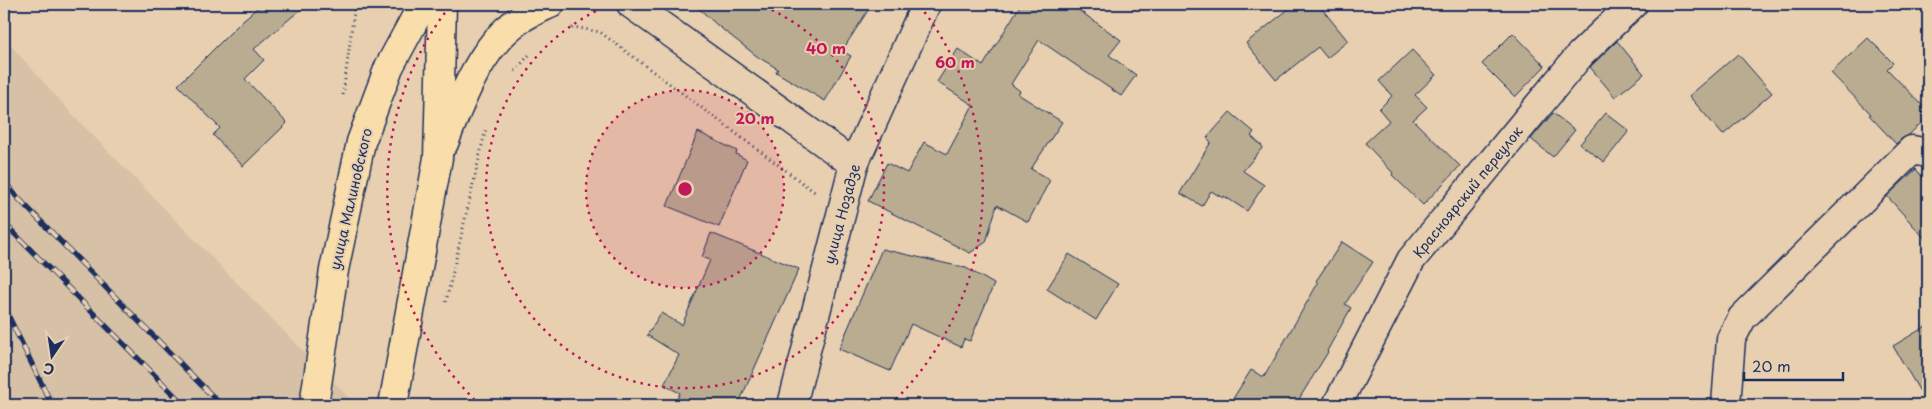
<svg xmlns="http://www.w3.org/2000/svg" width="1932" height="409" font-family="'Playpen Sans',sans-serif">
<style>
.built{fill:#d6c1a6}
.building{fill:#b9ac91;stroke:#1b2f5e}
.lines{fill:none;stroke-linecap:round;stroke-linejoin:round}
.minor-casing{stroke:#1b2f5e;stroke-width:31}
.highway-casing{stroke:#1b2f5e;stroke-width:31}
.path{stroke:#1b2f5e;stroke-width:3;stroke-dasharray:1 4;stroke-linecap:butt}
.minor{stroke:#e8cfb0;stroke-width:28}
.highway{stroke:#f9deab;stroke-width:28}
.rail-casing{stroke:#1b2f5e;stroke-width:5.5}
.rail{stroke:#e8cfb0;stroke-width:4;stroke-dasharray:11;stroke-linecap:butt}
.ring{fill:none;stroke:#c2185b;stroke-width:2.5;stroke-dasharray:2.5 5}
.labels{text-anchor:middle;stroke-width:4;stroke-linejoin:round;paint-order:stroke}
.street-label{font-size:14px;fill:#1b2f5e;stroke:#e8cfb0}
.centre{fill:#c2185b;stroke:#e8cfb0;stroke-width:2.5}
.ring-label{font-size:15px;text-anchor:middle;font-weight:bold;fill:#c2185b;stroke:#e8cfb0;stroke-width:4;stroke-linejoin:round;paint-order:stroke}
</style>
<rect width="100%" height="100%" fill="#e8cfb0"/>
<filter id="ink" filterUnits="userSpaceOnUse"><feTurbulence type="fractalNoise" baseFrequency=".02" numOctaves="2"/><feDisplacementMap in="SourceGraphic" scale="10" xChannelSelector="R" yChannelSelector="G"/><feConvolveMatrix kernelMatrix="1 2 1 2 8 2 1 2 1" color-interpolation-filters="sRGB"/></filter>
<g filter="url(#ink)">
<path class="built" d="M4 38 72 114 356 405H4Z"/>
<g class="building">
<path d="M262 4H307L254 49 264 60 245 79 287 123 243 166 213 135 220 128 178 85 243 20Z"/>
<path d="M694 4H872L842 51 851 56 825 101 776 72 778 69 758 57 717 25Z"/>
<path d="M1021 4H1070L1121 40 1109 55 1136 75 1121 96 1039 40 1011 84 1020 91 1018 94 1062 122 1031 169 1050 180 1028 222 997 205 986 242 970 253 868 201 887 163 907 173 924 142 947 154 973 105 937 82 958 49 983 66Z"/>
<path d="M1295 4H1318L1348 41 1327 58 1318 47 1276 80 1246 43Z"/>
<path d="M1513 33 1545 66 1515 97 1482 64Z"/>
<path d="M1868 38 1893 63 1887 69 1928 111V116L1909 135 1901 139 1896 144 1869 115 1871 114 1831 73Z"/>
<path d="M1617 41 1644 74 1615 97 1590 67Z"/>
<path d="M1412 50 1436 75 1415 95 1427 107 1413 120 1460 166 1423 205 1392 175 1393 173 1365 143 1389 121 1379 109 1392 96 1379 81Z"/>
<path d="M1738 54 1772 93 1723 135 1689 96Z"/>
<path d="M1230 112 1254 132 1251 136 1263 147 1243 171 1264 185 1247 211 1224 196 1223 198 1211 191 1202 206 1180 193 1211 142 1207 138Z"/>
<path d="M1553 113 1575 130 1553 157 1531 139Z"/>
<path d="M1606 113 1629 131 1604 162 1580 144Z"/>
<path d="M698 132 737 151 736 154 747 160 719 227 667 206Z"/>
<path d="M1916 169 1928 184V242L1887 196Z"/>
<path d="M711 233 799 269 738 405H674L680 393 664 385 679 355 647 335 661 313 682 325 710 260 702 257Z"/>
<path d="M1342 242 1373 262 1345 304 1351 308 1327 351 1328 352 1299 399 1309 405H1229L1251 370 1264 377 1318 283 1316 281Z"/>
<path d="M882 249 966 268 994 284 970 341 964 339 961 347 911 324 890 371 839 349Z"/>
<path d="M1069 254 1118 284 1096 320 1047 289Z"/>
<path d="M1928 325V405L1893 346Z"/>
</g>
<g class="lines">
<defs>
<g id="minor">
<path d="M631 4 854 164"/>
<path d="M792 405 854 164 926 4"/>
<path d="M1337 405 1411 260 1580 55 1633 4"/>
<path d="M1726 405 1731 339 1742 318 1912 150 1928 153"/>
</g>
<g id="highway">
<path d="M444 143C460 102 481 45 519 20 528 13 539 9 550 4"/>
<path d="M314 405 334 270 361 142 389 67 423 4"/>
<path d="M393 405 438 158 442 4"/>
</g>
</defs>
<use href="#minor" class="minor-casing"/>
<use href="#highway" class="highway-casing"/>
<g class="path">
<path d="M572 28 574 27 600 32 816 193"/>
<path d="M515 71 531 53"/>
<path d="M343 95 355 4"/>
<path d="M446 302 486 128"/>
</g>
<use href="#minor" class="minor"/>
<use href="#highway" class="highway"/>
<defs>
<g id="rail">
<path d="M4 181 17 197 221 405"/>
<path d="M4 223 184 405"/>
<path d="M4 307 52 405"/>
</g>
</defs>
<use href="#rail" class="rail-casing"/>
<use href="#rail" class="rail"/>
</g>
</g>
<circle cx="685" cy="189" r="99" fill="#c2185b" fill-opacity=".12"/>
<g class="ring">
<circle cx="685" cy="189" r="99"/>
<path d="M758 4A199 199 0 1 1 612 4"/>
<path d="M480 405A298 298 0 0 1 450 6M920 6A298 298 0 0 1 890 405"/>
</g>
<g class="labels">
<g class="street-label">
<text transform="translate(1468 192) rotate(-51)" y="5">Красноярский переулок</text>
<text transform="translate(351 199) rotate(-77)" y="5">улица Малиновского</text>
<text transform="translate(842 214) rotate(-75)" y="5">улица Нозадзе</text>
</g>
</g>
<circle cx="685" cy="189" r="8" class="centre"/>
<g class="ring-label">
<text x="826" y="54">40 m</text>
<text x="955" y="68">60 m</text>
<text x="755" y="124">20 m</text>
</g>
<rect width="1932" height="409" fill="none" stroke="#e8cfb0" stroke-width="20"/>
<rect x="10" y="10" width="1912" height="389" fill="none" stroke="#1b2f5e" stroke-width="2" filter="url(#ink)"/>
<g transform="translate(52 356) rotate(193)" stroke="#e8cfb0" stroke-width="4" paint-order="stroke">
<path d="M0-4L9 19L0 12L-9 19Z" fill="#1b2f5e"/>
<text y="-8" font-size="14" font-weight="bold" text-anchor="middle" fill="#1b2f5e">С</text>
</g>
<path d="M1744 372v8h99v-8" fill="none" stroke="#1b2f5e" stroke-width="2.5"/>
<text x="1752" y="372" font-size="15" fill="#1b2f5e" stroke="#e8cfb0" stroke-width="4" paint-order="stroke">20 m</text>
</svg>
